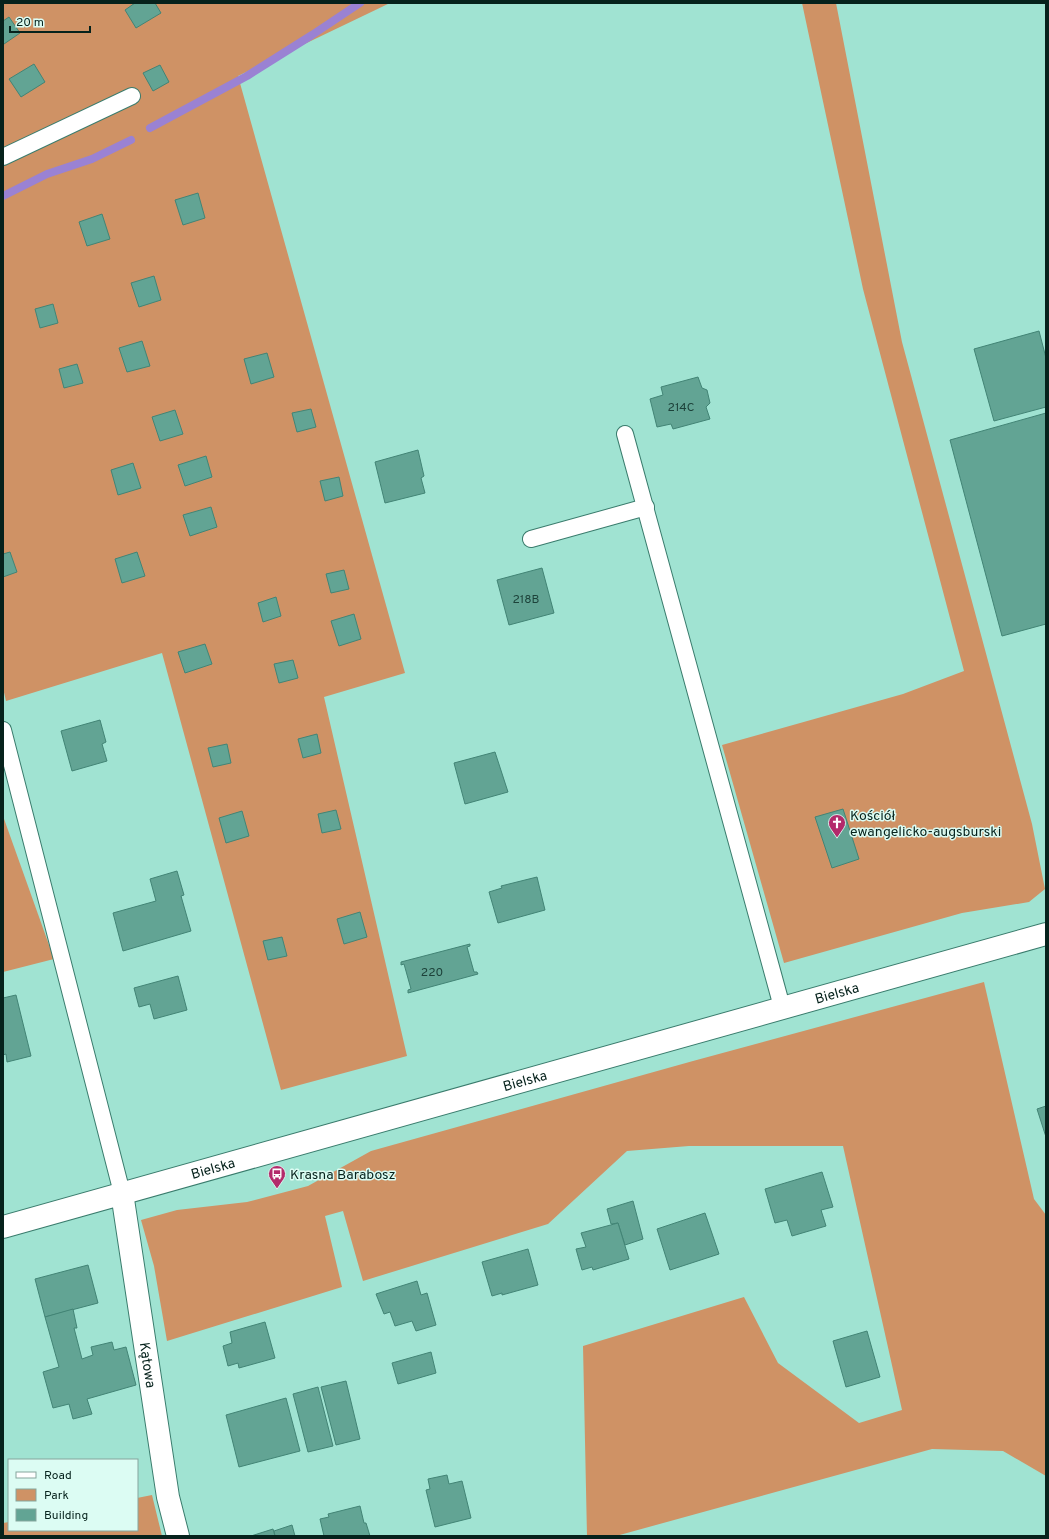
<svg xmlns="http://www.w3.org/2000/svg" width="1049" height="1539" font-family="Overpass,sans-serif">
<style>
.green{fill:#cf9265}
.lines{fill:none;stroke-linecap:round;stroke-linejoin:round}
.stream{stroke:#9a82d3;stroke-width:8}
.building{fill:#62a494;stroke:#428475}
.lane-casing{stroke:#3a7c6d;stroke-width:18}
.street-casing{stroke:#3a7c6d;stroke-width:24}
.secondary-casing{stroke:#3a7c6d;stroke-width:24}
.lane{stroke:#fff;stroke-width:16}
.street{stroke:#fff;stroke-width:22}
.secondary{stroke:#fff;stroke-width:22}
.labels{text-anchor:middle;stroke-width:3;stroke-linejoin:round;paint-order:stroke}
.number-label{font-size:12px;fill:#1d423a}
.poi-label{font-size:14px;fill:#06221c;stroke:#dcfcf3;text-anchor:start}
.street-label{font-size:14px;fill:#06221c;stroke:#dcfcf3}
</style>
<rect width="100%" height="100%" fill="#a0e3d2"/>
<g class="green">
<path d="M3 3H390L238 76 405 673 324 697 407 1056 281 1090 162 653 6 701 3 688Z"/>
<path d="M802 3H836L902 342 1032 824 1045 889 1029 902 962 913 784 963 722 745 903 694 964 671 863 289Z"/>
<path d="M3 816 54 959 3 972Z"/>
<path d="M984 982 1034 1199 1046 1215V1476L1003 1451 932 1449 616 1536H587L583 1346 744 1297 778 1363 859 1423 902 1410 843 1146H689L627 1151 548 1224 363 1281 343 1211 325 1216 342 1287 167 1341 154 1266 141 1220 177 1210 247 1202 308 1186 371 1151 693 1061Z"/>
<path d="M152 1495 162 1536H3V1523L9 1522V1530H137V1498Z"/>
</g>
<g class="lines">
<g class="stream">
<path d="M150 128 247 76 312 35 360 3"/>
<path d="M3 196 47 174 92 159 131 140"/>
</g>
</g>
<g class="building">
<path d="M135 3H155L161 13 136 28 125 10Z"/>
<path d="M9 17 20 33 4 44 3 42V21Z"/>
<path d="M34 64 45 82 21 97 9 79Z"/>
<path d="M160 65 169 82 153 91 143 73Z"/>
<path d="M198 193 205 218 183 225 175 200Z"/>
<path d="M102 214 110 239 87 246 79 222Z"/>
<path d="M154 276 161 300 139 307 131 283Z"/>
<path d="M53 304 58 323 40 328 35 309Z"/>
<path d="M1039 331 1046 358V407L994 421 974 349Z"/>
<path d="M142 341 150 366 127 372 119 348Z"/>
<path d="M267 353 274 377 251 384 244 359Z"/>
<path d="M77 364 83 383 64 388 59 369Z"/>
<path d="M698 377 702 388 707 390 710 403 706 407 710 419 673 429 671 424 657 427 650 399 663 395 661 387Z"/>
<path d="M311 409 316 427 297 432 292 413Z"/>
<path d="M175 410 183 434 160 441 152 417Z"/>
<path d="M1046 413V624L1002 636 950 440Z"/>
<path d="M418 450 424 476 421 478 425 493 385 503 375 462Z"/>
<path d="M206 456 212 477 185 486 178 465Z"/>
<path d="M133 463 141 488 118 495 111 470Z"/>
<path d="M339 477 343 496 325 501 320 481Z"/>
<path d="M211 507 217 527 190 536 183 515Z"/>
<path d="M10 552 17 572 3 577V554Z"/>
<path d="M137 552 145 576 122 583 115 559Z"/>
<path d="M542 568 554 613 509 625 497 580Z"/>
<path d="M344 570 349 589 331 593 326 574Z"/>
<path d="M276 597 281 616 263 622 258 603Z"/>
<path d="M354 614 361 639 339 646 331 621Z"/>
<path d="M205 644 212 664 185 673 178 652Z"/>
<path d="M293 660 298 678 279 683 274 664Z"/>
<path d="M100 720 106 742 102 744 107 761 72 771 61 731Z"/>
<path d="M317 734 321 753 303 758 298 739Z"/>
<path d="M227 744 231 763 213 767 208 748Z"/>
<path d="M495 752 508 792 465 804 454 763Z"/>
<path d="M843 809 859 859 832 868 815 817Z"/>
<path d="M336 810 341 829 322 833 318 814Z"/>
<path d="M242 811 249 836 226 843 219 818Z"/>
<path d="M177 871 184 895 181 896 191 931 123 951 113 913 156 901 150 879Z"/>
<path d="M537 877 545 910 498 923 489 892 502 888 501 886Z"/>
<path d="M360 912 367 937 344 944 337 919Z"/>
<path d="M282 937 287 956 268 960 263 941Z"/>
<path d="M470 944V946L467 947 474 972H477L478 974 408 993V990L411 989 404 964 401 965V962Z"/>
<path d="M178 976 187 1010 154 1019 150 1004 139 1007 134 988Z"/>
<path d="M16 995 31 1056 7 1062 6 1054 3 1055V998Z"/>
<path d="M1046 1106V1137L1037 1109Z"/>
<path d="M822 1172 833 1207 821 1210 826 1226 792 1236 787 1220 775 1223 765 1189Z"/>
<path d="M633 1201 643 1239 625 1245 618 1223 611 1224 607 1209Z"/>
<path d="M705 1213 719 1254 670 1270 657 1229Z"/>
<path d="M618 1223 629 1259 593 1270 592 1267 582 1270 576 1249 586 1247 581 1233Z"/>
<path d="M528 1249 538 1285 502 1295V1293L492 1296 482 1262Z"/>
<path d="M88 1265 98 1303 45 1317 35 1279Z"/>
<path d="M417 1281 421 1295 427 1293 436 1325 416 1331 412 1321 395 1326 390 1312 384 1314 376 1294Z"/>
<path d="M73 1309 77 1328H74L82 1359 93 1355 91 1347 112 1342 114 1350 126 1347 136 1385 87 1399 92 1414 73 1419 69 1404 53 1408 43 1372 59 1367 45 1317Z"/>
<path d="M265 1322 275 1358 239 1368 238 1363 228 1366 223 1346 232 1343 230 1332Z"/>
<path d="M867 1331 880 1377 846 1387 833 1341Z"/>
<path d="M431 1352 436 1373 398 1384 392 1363Z"/>
<path d="M346 1381 360 1439 336 1445 321 1387Z"/>
<path d="M318 1387 333 1446 308 1452 293 1394Z"/>
<path d="M286 1398 300 1451 239 1467 226 1415Z"/>
<path d="M447 1475 449 1484 462 1481 471 1518 435 1527 426 1490 430 1489 428 1479Z"/>
<path d="M360 1506 364 1523H366L370 1536H324L320 1519 329 1517 328 1514Z"/>
<path d="M292 1525 295 1536H275L274 1531Z"/>
<path d="M273 1529 275 1536H251Z"/>
</g>
<g class="lines">
<defs>
<g id="lane">
<path d="M3 157 132 96"/>
<path d="M625 434 782 1007"/>
<path d="M531 539 646 507"/>
<path d="M3 730 122 1193"/>
</g>
<g id="street">
<path id="s1" d="M122 1193 168 1497 178 1536"/>
</g>
<g id="secondary">
<path id="s2" d="M3 1227 1046 934"/>
</g>
</defs>
<use href="#lane" class="lane-casing"/>
<use href="#street" class="street-casing"/>
<use href="#secondary" class="secondary-casing"/>
<use href="#lane" class="lane"/>
<use href="#street" class="street"/>
<use href="#secondary" class="secondary"/>
</g>
<defs>
<symbol id="church-pin" viewBox="-11 -11 22 30"><path d="M0 17L-7.5 6A9.5 9.5 0 1 1 7.5 6Z" fill="#b32a6b" stroke="#dcfcf3"/><path d="M-1.2-6h2.4v3.5h3.3v2.4h-3.3V6h-2.4V-.1h-3.3v-2.4h3.3Z" fill="#fff"/></symbol>
<symbol id="bus-pin" viewBox="-11 -11 22 30"><path d="M0 17L-7.5 6A9.5 9.5 0 1 1 7.5 6Z" fill="#b32a6b" stroke="#dcfcf3"/><path d="M-5-6H5V4H4V6H2V4H-2V6H-4V4H-5ZM-3.5-4V0h7V-4ZM-3.5 1.2v1.5H-2V1.2ZM2 1.2v1.5H3.5V1.2Z" fill="#fff"/></symbol>
</defs>
<g fill-rule="evenodd">
<use href="#church-pin" x="827" y="813" width="20" height="27"/>
<use href="#bus-pin" x="267" y="1164" width="20" height="27"/>
</g>
<g class="labels">
<g class="number-label">
<text x="681" y="411">214C</text>
<text x="526" y="603">218B</text>
<text x="432" y="976">220</text>
</g>
<g class="poi-label">
<text x="850" y="820">Kościół<tspan x="850" dy="16">ewangelicko-augsburski</tspan></text>
<text x="290" y="1179">Krasna Barabosz</text>
</g>
<g class="street-label">
<text dy="5" stroke="none"><textPath href="#s2" startOffset="866">Bielska</textPath></text>
<text dy="5" stroke="none"><textPath href="#s2" startOffset="542">Bielska</textPath></text>
<text dy="5" stroke="none"><textPath href="#s2" startOffset="218">Bielska</textPath></text>
<text dy="5" stroke="none"><textPath href="#s1" startOffset="174">Kątowa</textPath></text>
</g>
</g>
<rect width="1049" height="1539" fill="none" stroke="#06221c" stroke-width="8"/>
<rect x="8" y="1459" width="130" height="72" fill="#dcfcf3" stroke="#86a59d"/>
<rect x="16" y="1472" width="20" height="6" fill="#ffffff" stroke="#86a59d"/>
<text x="44" y="1479" font-size="12" fill="#06221c">Road</text>
<rect x="16" y="1489" width="20" height="12" fill="#cf9265" stroke="#86a59d"/>
<text x="44" y="1499" font-size="12" fill="#06221c">Park</text>
<rect x="16" y="1509" width="20" height="12" fill="#62a494" stroke="#86a59d"/>
<text x="44" y="1519" font-size="12" fill="#06221c">Building</text>
<path d="M10 26v6h80v-6" fill="none" stroke="#06221c" stroke-width="2"/>
<text x="16" y="26" font-size="12" fill="#06221c" stroke="#dcfcf3" stroke-width="3" paint-order="stroke">20 m</text>
</svg>
